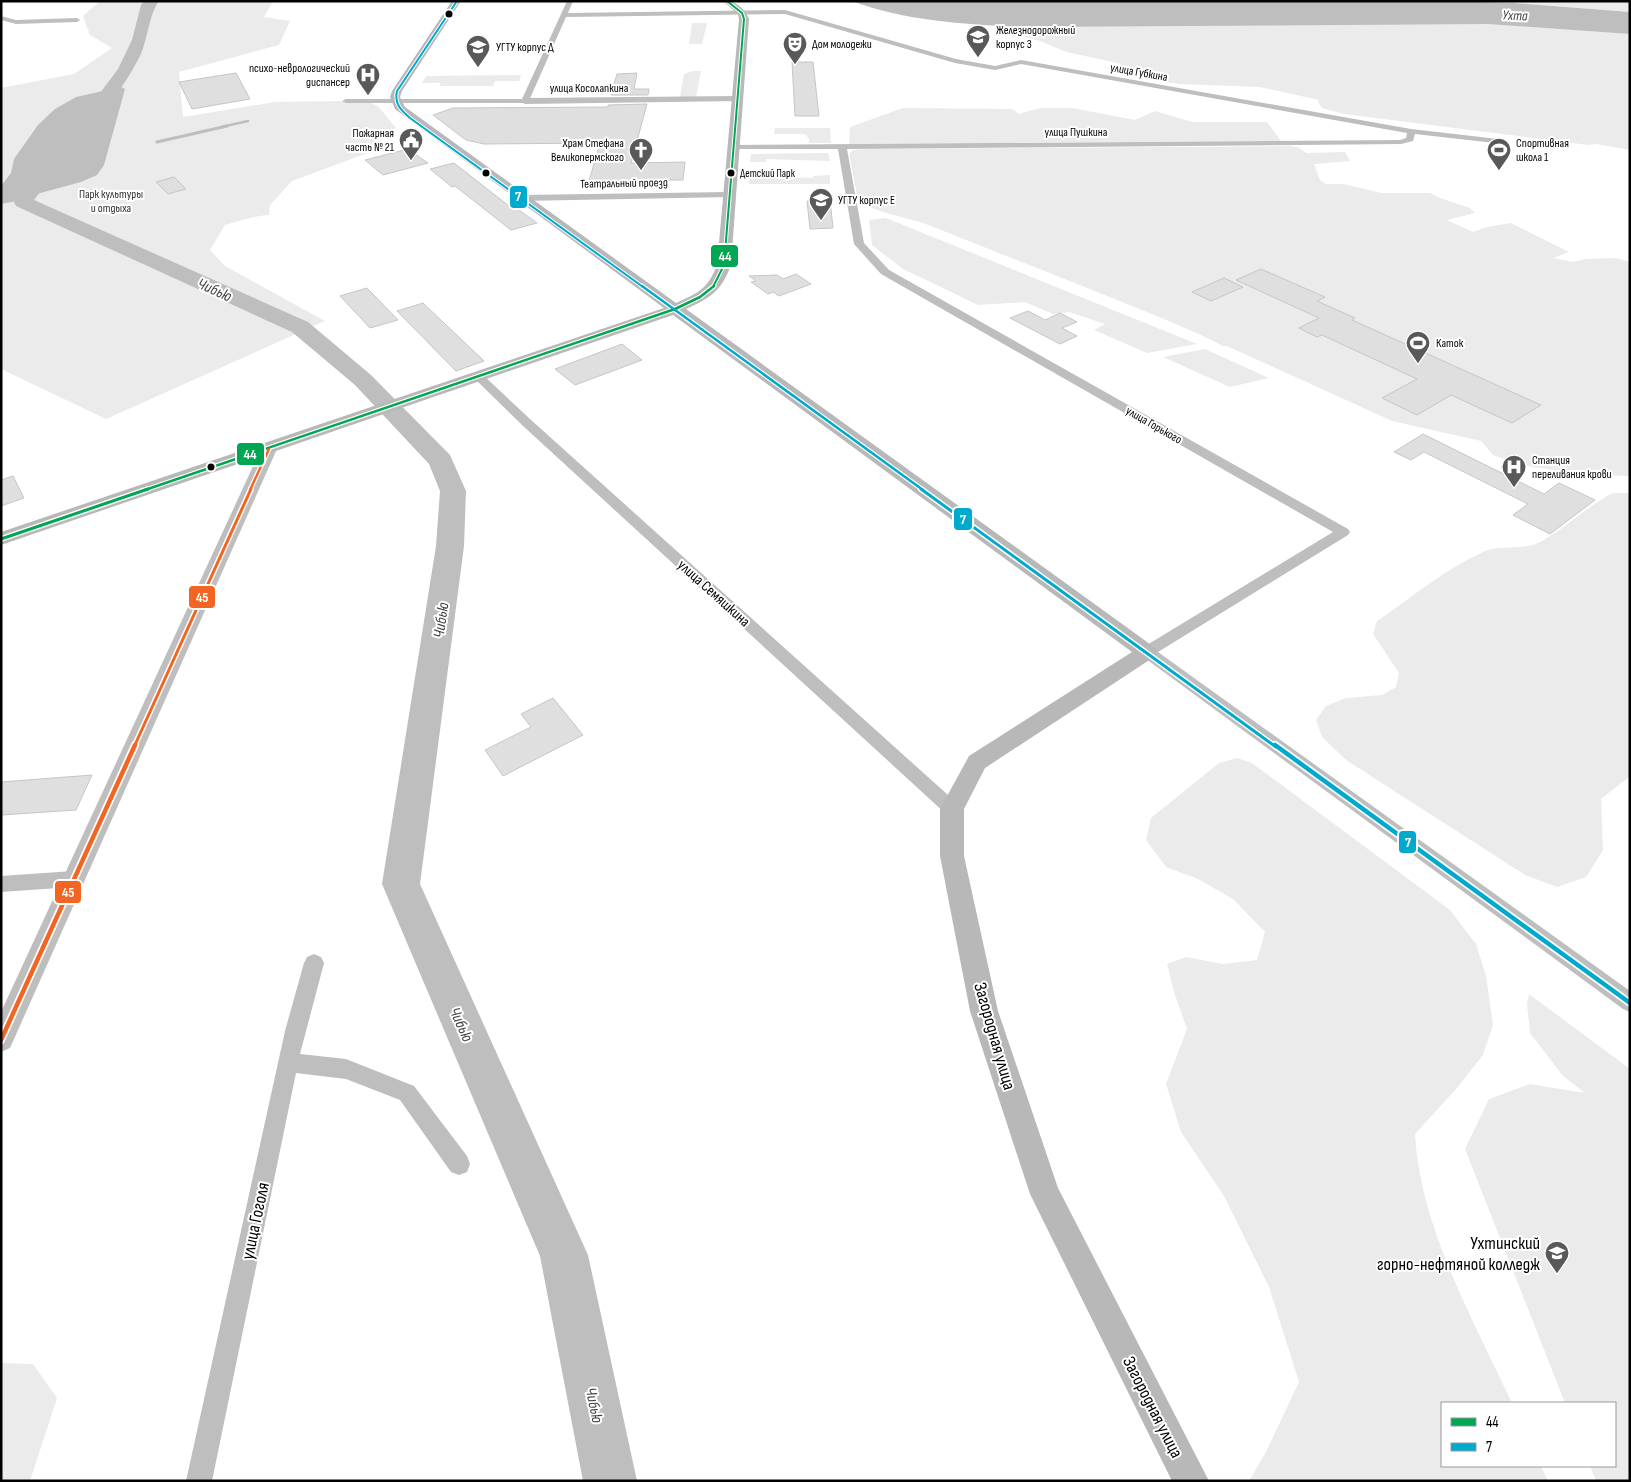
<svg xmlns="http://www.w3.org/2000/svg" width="1631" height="1482" font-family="'Sofia Sans Condensed',sans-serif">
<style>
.green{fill:#ebebeb}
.water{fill:#bebebe}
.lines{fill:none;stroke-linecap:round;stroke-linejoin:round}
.stream-far1{stroke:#bebebe;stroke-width:2.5}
.stream{stroke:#bebebe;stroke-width:3}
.river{fill:#bebebe;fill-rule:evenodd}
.building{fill:#dfdfdf;stroke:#c6c6c6}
.minor{fill:#bebebe;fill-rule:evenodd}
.tertiary{fill:#bebebe;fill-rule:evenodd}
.secondary{fill:#b8b8b8;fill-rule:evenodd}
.bus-1-far2-casing{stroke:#fff;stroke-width:4}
.bus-1-far1-casing{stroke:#fff;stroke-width:5}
.bus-1-casing{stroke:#fff;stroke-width:6}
.bus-2-far3-casing{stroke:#fff;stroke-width:4}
.bus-2-far2-casing{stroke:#fff;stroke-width:5}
.bus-2-far1-casing{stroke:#fff;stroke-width:6}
.bus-2-casing{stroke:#fff;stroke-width:8}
.bus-3-far2-casing{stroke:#fff;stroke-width:5}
.bus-3-far1-casing{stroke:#fff;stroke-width:6}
.bus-3-casing{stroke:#fff;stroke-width:8}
.bus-1-far2{stroke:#00a651;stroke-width:2}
.bus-1-far1{stroke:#00a651;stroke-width:2.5}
.bus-1{stroke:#00a651;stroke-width:3}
.bus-2-far3{stroke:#00a9ce;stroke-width:2}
.bus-2-far2{stroke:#00a9ce;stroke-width:2.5}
.bus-2-far1{stroke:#00a9ce;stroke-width:3}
.bus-2{stroke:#00a9ce;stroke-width:4.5}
.bus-3-far2{stroke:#f26522;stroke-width:2.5}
.bus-3-far1{stroke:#f26522;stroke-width:3}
.bus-3{stroke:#f26522;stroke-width:4.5}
.bus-dot{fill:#000;stroke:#fff;stroke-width:2}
.labels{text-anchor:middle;stroke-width:4;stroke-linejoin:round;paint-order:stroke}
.far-bus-label{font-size:11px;fill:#000;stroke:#fff;text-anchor:start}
.far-poi-label{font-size:12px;fill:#000;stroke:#fff;text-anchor:start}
.far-street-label{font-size:12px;fill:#000;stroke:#fff}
.far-park-label{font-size:12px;fill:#323232;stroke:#fff}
.far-water-label{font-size:14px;font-style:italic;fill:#434343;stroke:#fff}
.street-label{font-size:15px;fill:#000;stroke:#fff}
.water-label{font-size:16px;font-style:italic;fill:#434343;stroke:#fff}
.near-street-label{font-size:18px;fill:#000;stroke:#fff}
.near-poi-label{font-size:18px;fill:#000;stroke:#fff;text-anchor:end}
.line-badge{stroke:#fff;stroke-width:2}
.badge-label{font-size:14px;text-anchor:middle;font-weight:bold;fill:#fff}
</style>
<rect width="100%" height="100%" fill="#fff"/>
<g class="green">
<path d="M100 1H273L264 17 290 21 279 45 179 72 183 117 275 102 339 101 371 103 378 106 396 128 374 134 381 148 292 181 270 205 269 215C253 216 239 221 225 225L210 250 225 266 325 321 106 419 1 369V88L74 74 112 48 90 35 83 16Z"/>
<path d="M1451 1H1630V12L1514 3Z"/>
<path d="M692 23H707L702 44H689Z"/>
<path d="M1419 23 1487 24 1630 34V150L1596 144 1588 145 1344 114 1322 108 1318 102 1319 100 1260 87 1179 84 1153 80 1139 75 1118 63 1066 52 1040 41 1009 33 1001 28 1039 25Z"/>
<path d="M693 71H701L696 97H680L684 74Z"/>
<path d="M521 75 519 81H495L493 86H439L441 83H422L426 76Z"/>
<path d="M903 108 1012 109 1019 114 1040 108H1072L1135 120 1155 111 1192 122H1267L1281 141 849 144 850 127Z"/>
<path d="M775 128H830L831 143H809V139L805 134H774Z"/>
<path d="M1290 146 1298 147 1306 153 1345 152 1350 161 1314 164 1320 180 1326 184H1344L1381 193H1430L1440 198 1470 208 1475 213 1447 220 1473 232 1487 227 1511 223 1569 252 1553 258 1573 262 1586 259 1616 258 1630 262V476L1580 474 1521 465 1493 455 1481 441 1392 421 1227 346H1223C1182 325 1139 309 1097 292 1042 270 986 248 931 226 915 219 864 210 858 200L849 154 853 150 865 149Z"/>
<path d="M828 153 830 161 766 159V162H750L751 154Z"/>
<path d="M830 175V184H749V176L813 178V176Z"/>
<path d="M886 218 1197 344 1147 353 1094 330 1105 324 1069 312 1053 314 1025 302 978 305 903 269 872 245 869 220Z"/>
<path d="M1205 349 1269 378 1230 387 1163 357Z"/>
<path d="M1613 493H1630V776L1601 799 1603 850 1586 877 1557 887 1525 875 1346 760 1322 737 1316 720 1326 706 1346 698 1382 695 1396 687 1399 673 1373 634 1377 621C1411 598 1445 569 1483 552 1500 544 1523 551 1540 542 1566 528 1587 506 1613 493Z"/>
<path d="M1237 758 1252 763 1450 910 1476 944 1486 976 1493 1025 1483 1055 1457 1088 1415 1134C1420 1227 1473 1319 1512 1403H1442V1466H1541L1548 1481H1249L1266 1452 1299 1382 1269 1287 1224 1196 1181 1132 1166 1084 1187 1029 1174 992 1167 964 1186 957 1223 964 1257 960 1265 932 1233 899 1198 879 1166 867 1146 840 1151 818 1219 763Z"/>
<path d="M1529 994 1630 1069V1481H1596L1590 1466H1615V1403H1565L1465 1149 1489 1099 1530 1084 1585 1093 1563 1076 1530 1033 1527 1004Z"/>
<path d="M1 1363 33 1364 57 1398 30 1481H1Z"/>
</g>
<g class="water">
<path d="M852 1H1451L1514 3 1630 12V34L1487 24 1019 27C963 24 905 21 852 1Z"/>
<path d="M121 87 125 89 104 165 97 175 81 182 33 195 32 198 1 204V186L11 173 14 159 38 125 55 109 76 97Z"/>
</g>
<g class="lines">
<path class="stream-far1" d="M221 127 248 121"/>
<path class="stream" d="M157 142 227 126"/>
<g class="river">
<path d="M144 1H159C149 14 148 39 140 56 127 82 109 105 91 128H79L77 124 118 69 132 40 141 5Z"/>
<path d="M53 158 59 159 62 163 34 200 308 322 371 375 450 455 466 491 464 546 420 884 588 1255 637 1481H583L540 1256 382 884 436 546 440 491 429 464 355 385 292 332 16 206 14 202 16 198 47 159Z"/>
</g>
</g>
<g class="building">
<path d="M792 62H813L819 116H795Z"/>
<path d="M236 73 250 99 192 109 179 82Z"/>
<path d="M637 73 634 89H649L648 95H611L617 74Z"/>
<path d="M647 104 631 163 685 162 683 180 589 181 600 143 484 144 466 140 433 115 453 108 608 107V105Z"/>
<path d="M408 149 428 163 383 175 365 160Z"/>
<path d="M454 163 509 206 512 205 537 223 511 230 455 186 452 187 430 169Z"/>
<path d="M174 177 186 189 168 194 156 182Z"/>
<path d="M830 200 833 228 810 229 807 201Z"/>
<path d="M1261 269 1325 297 1317 301 1355 318 1352 320 1541 405 1512 423 1451 395 1417 415 1382 398 1417 379 1322 335 1317 337 1299 328 1319 318 1236 280Z"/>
<path d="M796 274 811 284 779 296 773 292 768 294 751 282 756 281 749 276 777 275 783 279Z"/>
<path d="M1224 278 1243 287 1211 301 1192 292Z"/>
<path d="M367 288 398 320 370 328 340 296Z"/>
<path d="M423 303 484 361 456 371 397 311Z"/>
<path d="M1028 311 1045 320 1060 313 1077 322 1062 328 1077 336 1060 344 1010 318Z"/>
<path d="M622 344 642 360 575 385 555 369Z"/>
<path d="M1423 434 1544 494 1559 483 1595 500 1550 534 1513 515 1528 504 1424 452 1411 460 1394 452Z"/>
<path d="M13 476 24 498 1 506V480Z"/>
<path d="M553 698 583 735 503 776 485 750 531 727 521 714Z"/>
<path d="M92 775 76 810 1 815V782Z"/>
</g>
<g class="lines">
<g class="minor">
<path d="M567 1H573L568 13 785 10 956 59 995 66 1021 60 1411 129 1498 139 1499 141 1495 143 1415 134 1413 141 1401 144 847 149 864 243 889 270 1348 529 1350 532 1348 535 1158 652 1630 991V1012L1623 1009 1142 656 1139 652 1142 648 1333 532 881 274 854 244 838 149H733L729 147 733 145 1400 140 1406 138 1407 133 1021 64 995 70 955 63 785 14 566 17 528 103H346L342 101 346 99H522Z"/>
<path d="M1 16 16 20 77 18 80 20 77 22 16 24 1 20Z"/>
<path d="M478 373 482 374 530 419 958 804 961 809 958 814 952 816 946 814 522 425 474 378 472 376 474 374Z"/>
<path d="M73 871 79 874 82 879 79 884 73 887 1 892V876Z"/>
<path d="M314 954 321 957 324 963 300 1054 346 1059 414 1086 467 1156 470 1164 467 1172 459 1175 451 1172 400 1100 346 1079 296 1073 212 1481H186L285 1031 304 963 307 957Z"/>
</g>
<g class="tertiary">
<path d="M737 96 742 99 740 101 525 104 520 101 525 98Z"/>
<path d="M728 192 732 193 734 195 732 197 521 201 515 198 521 195Z"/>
<path d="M269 444 274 446 277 449 10 1048 1 1052V1012L261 449 264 446Z"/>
</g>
<path class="secondary" d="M452 1H461L402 91 400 97 405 107 676 303C698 293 708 289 717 265L739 19 738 14 723 1C735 1 744 7 749 19L731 265C721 292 710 298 686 309L1154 647 1157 652 1154 657 985 768 964 809V856L998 1011 1058 1188 1209 1481H1172L1030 1194 970 1011 940 856V809L969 756 1132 652 673 315 1 545V532L664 308 395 109 390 97 392 91Z"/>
<defs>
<path id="bus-1-far2" d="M713 287 724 265 744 19 742 13 727 1"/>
<path id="bus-1-far1" d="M145 490 675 309 700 297 714 286"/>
<path id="bus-1" d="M1 539 148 489"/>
<path id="bus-2-far3" d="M457 1 397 91C394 104 401 110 410 118L643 287"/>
<path id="bus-2-far2" d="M642 286 923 490"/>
<path id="bus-2-far1" d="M921 489 1276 747"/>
<path id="bus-2" d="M1275 745 1630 1003"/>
<path id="bus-3-far2" d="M250 490 269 449"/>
<path id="bus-3-far1" d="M134 747 251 489"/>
<path id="bus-3" d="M1 1040 135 745"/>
</defs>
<use href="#bus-1-far2" class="bus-1-far2-casing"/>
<use href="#bus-1-far1" class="bus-1-far1-casing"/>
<use href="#bus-1" class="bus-1-casing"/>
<use href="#bus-2-far3" class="bus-2-far3-casing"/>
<use href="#bus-2-far2" class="bus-2-far2-casing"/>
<use href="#bus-2-far1" class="bus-2-far1-casing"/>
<use href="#bus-2" class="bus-2-casing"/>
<use href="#bus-3-far2" class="bus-3-far2-casing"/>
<use href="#bus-3-far1" class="bus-3-far1-casing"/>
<use href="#bus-3" class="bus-3-casing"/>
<use href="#bus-1-far2" class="bus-1-far2"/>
<use href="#bus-1-far1" class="bus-1-far1"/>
<use href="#bus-1" class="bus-1"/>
<use href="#bus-2-far3" class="bus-2-far3"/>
<use href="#bus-2-far2" class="bus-2-far2"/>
<use href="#bus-2-far1" class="bus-2-far1"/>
<use href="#bus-2" class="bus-2"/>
<use href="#bus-3-far2" class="bus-3-far2"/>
<use href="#bus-3-far1" class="bus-3-far1"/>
<use href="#bus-3" class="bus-3"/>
</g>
<defs>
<symbol id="university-pin" viewBox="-11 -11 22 30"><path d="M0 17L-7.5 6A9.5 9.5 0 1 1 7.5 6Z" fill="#595959" stroke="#fff"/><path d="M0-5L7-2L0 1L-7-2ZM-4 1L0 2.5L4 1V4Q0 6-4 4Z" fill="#fff"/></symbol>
<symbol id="theatre-pin" viewBox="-11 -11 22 30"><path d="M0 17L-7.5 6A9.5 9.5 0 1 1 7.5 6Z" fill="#595959" stroke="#fff"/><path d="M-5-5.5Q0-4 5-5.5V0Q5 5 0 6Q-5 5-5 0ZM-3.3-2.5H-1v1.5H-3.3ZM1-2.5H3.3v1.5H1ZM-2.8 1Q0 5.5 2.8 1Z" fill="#fff"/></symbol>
<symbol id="hospital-pin" viewBox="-11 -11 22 30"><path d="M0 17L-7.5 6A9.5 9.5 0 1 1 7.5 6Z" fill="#595959" stroke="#fff"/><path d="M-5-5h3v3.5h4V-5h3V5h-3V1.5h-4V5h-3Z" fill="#fff"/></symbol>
<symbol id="civic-pin" viewBox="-11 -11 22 30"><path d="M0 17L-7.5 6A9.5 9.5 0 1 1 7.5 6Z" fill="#595959" stroke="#fff"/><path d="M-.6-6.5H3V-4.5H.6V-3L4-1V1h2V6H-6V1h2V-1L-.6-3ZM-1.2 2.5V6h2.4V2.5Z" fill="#fff"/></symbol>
<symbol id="church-pin" viewBox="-11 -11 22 30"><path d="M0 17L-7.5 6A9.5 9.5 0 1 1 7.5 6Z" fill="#595959" stroke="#fff"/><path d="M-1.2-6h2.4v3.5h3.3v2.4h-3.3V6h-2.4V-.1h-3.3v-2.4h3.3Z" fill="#fff"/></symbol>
<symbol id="stadium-pin" viewBox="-11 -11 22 30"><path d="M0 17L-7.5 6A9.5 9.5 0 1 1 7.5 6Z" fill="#595959" stroke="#fff"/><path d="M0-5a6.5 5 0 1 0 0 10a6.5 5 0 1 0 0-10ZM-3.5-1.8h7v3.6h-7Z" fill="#fff"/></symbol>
</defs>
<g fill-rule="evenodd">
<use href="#university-pin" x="964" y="23" width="28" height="38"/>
<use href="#theatre-pin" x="781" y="30" width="28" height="38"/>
<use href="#university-pin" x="464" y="33" width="28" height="38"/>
<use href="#hospital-pin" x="354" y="61" width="28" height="38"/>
<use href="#civic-pin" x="397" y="126" width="28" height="38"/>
<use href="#church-pin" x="627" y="136" width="28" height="38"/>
<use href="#stadium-pin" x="1485" y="136" width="28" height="38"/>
<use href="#university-pin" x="807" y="186" width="28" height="38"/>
<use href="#stadium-pin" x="1404" y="329" width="28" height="38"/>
<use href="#hospital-pin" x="1500" y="453" width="28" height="38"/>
<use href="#university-pin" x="1543" y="1239" width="28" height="38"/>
</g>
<g class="bus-dot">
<circle cx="449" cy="14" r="4.5"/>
<circle cx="486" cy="173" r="4.5"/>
<circle cx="731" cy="173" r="4.5"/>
<circle cx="211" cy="467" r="4.5"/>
</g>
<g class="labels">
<g class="far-bus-label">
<text x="740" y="177">Детский Парк</text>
</g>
<g class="far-poi-label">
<text x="996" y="34">Железнодорожный<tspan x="996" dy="14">корпус 3</tspan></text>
<text x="812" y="48">Дом молодежи</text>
<text x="496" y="51">УГТУ корпус Д</text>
<text x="350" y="72" text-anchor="end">психо-неврологический<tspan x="350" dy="14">диспансер</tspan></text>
<text x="394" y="137" text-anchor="end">Пожарная<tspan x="394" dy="14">часть № 21</tspan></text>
<text x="624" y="147" text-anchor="end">Храм Стефана<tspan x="624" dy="14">Великопермского</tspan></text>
<text x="1516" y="147">Спортивная<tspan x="1516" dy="14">школа 1</tspan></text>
<text x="838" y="204">УГТУ корпус Е</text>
<text x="1436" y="347">Каток</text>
<text x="1532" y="464">Станция<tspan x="1532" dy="14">переливания крови</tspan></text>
</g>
<g class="far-street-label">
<text transform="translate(1139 72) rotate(10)" y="4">улица Губкина</text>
<text x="589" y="92">улица Косолапкина</text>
<text x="1076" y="136">улица Пушкина</text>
<text transform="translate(624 183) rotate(-1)" y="4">Театральный проезд</text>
<text transform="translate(1154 425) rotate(30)" y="4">улица Горького</text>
</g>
<g class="far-park-label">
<text x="111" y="198">Парк культуры<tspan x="111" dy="14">и отдыха</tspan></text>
</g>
<g class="far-water-label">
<text transform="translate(1515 15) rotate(2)" y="5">Ухта</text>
</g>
<g class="street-label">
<text transform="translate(714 593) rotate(42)" y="5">улица Семяшкина</text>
</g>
<g class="water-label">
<text transform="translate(215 289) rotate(24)" y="6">Чибью</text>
<text transform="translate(440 620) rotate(-82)" y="6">Чибью</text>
<text transform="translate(462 1024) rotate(66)" y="6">Чибью</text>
<text transform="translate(595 1405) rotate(78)" y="6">Чибью</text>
</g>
<g class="near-street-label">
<text transform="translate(995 1036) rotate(74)" y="6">Загородная улица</text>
<text transform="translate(255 1221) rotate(-78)" y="6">улица Гоголя</text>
<text transform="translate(1153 1407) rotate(63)" y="6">Загородная улица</text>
</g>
<g class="near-poi-label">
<text x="1540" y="1249">Ухтинский<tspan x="1540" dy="21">горно-нефтяной колледж</tspan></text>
</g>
</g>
<g class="line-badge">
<rect x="509" y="185" width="19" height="24" rx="5" fill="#00a9ce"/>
<rect x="710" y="244" width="29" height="24" rx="5" fill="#00a651"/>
<rect x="236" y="442" width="29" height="24" rx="5" fill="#00a651"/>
<rect x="953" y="507" width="20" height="24" rx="5" fill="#00a9ce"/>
<rect x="188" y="585" width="28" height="24" rx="5" fill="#f26522"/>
<rect x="1398" y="830" width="19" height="24" rx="5" fill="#00a9ce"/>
<rect x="54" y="880" width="28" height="24" rx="5" fill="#f26522"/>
</g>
<g class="badge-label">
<text x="518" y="201">7</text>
<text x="725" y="261">44</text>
<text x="250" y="459">44</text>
<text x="963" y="524">7</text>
<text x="202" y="602">45</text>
<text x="1408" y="847">7</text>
<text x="68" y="897">45</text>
</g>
<rect width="1631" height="1482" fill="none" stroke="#000000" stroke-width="5"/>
<rect x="1441" y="1402" width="175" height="65" fill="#ffffff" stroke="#999999"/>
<rect x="1451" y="1418" width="25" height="8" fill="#00a651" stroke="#999999"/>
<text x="1486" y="1427" font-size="15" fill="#000000">44</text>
<rect x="1451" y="1443" width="25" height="8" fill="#00a9ce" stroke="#999999"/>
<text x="1486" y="1452" font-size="15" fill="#000000">7</text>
</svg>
